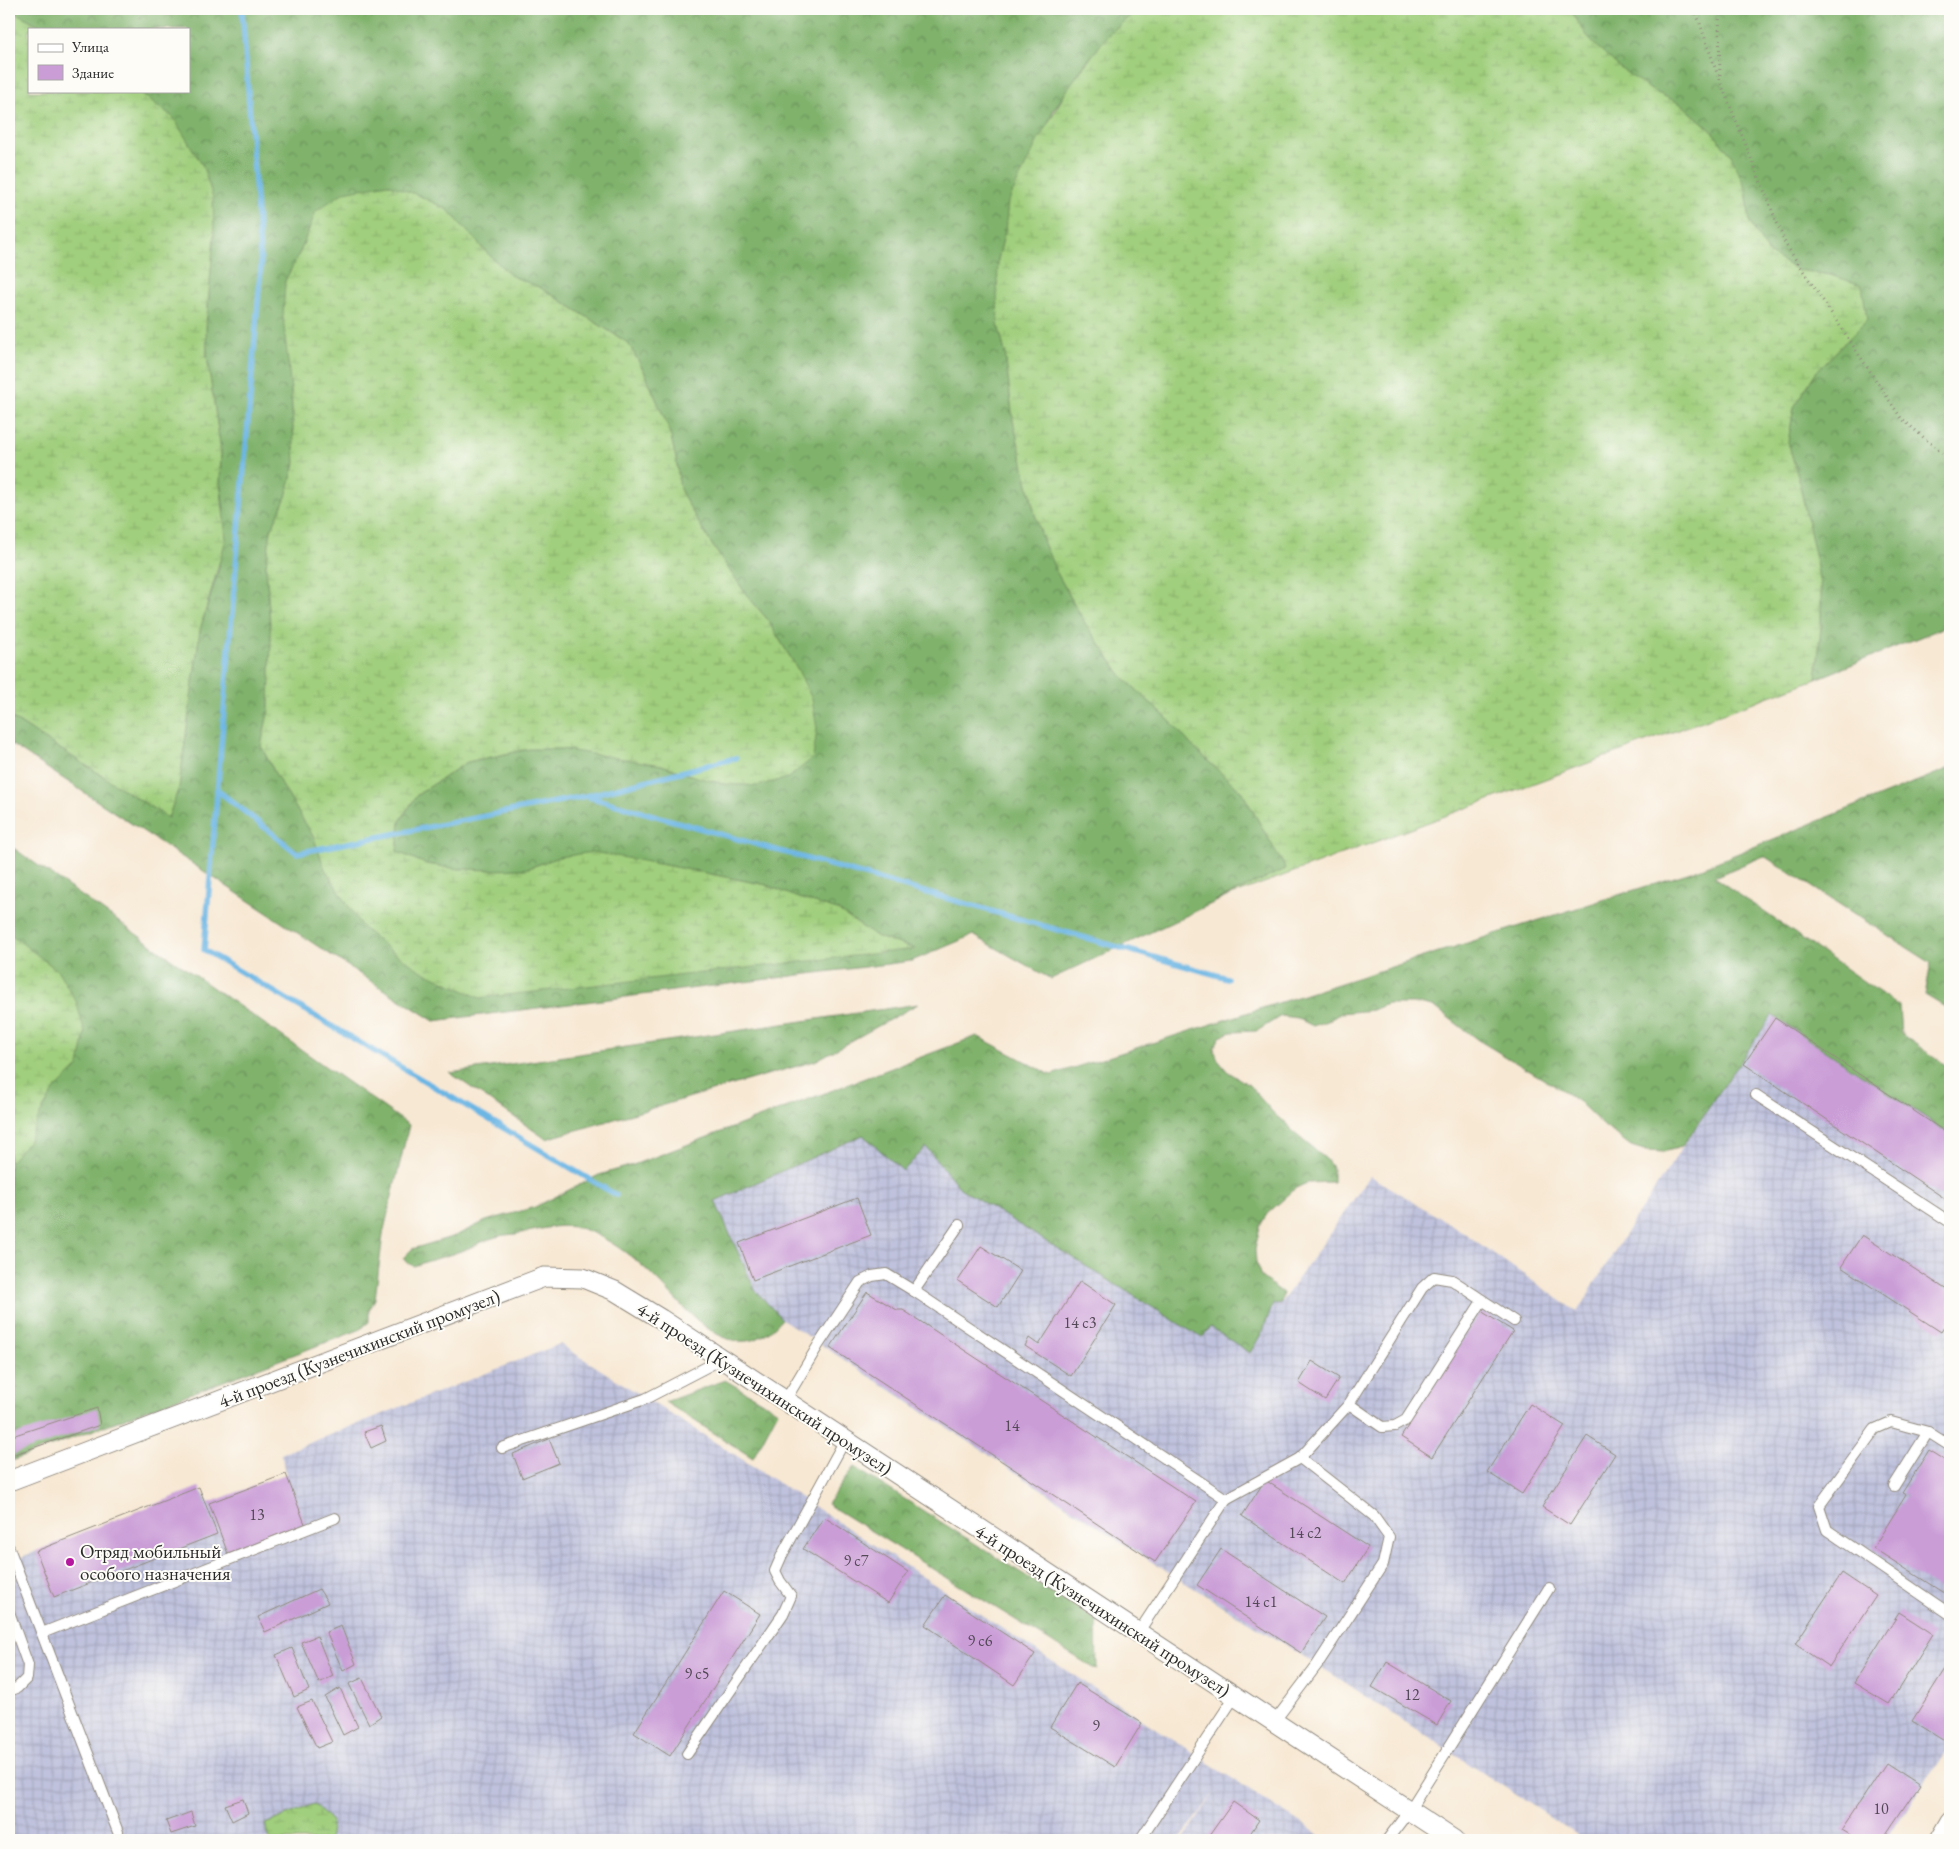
<svg xmlns="http://www.w3.org/2000/svg" width="1959" height="1849" font-family="'EB Garamond',serif">
<style>
.industrial{fill:url(#industrial-grid)}
.forest{fill:url(#forest-crowns);stroke:#566e4c;fill-rule:evenodd}
.wetland{fill:url(#wetland-marsh);stroke:#667d54}
.lines{fill:none;stroke-linecap:round;stroke-linejoin:round}
.stream{stroke:#6cb6e4;stroke-width:5.5}
.building{fill:#ca9dd7}
.lane-casing{stroke:#918a7f;stroke-width:12}
.street-casing{stroke:#918a7f;stroke-width:21}
.path{stroke:#918a7f;stroke-width:3;stroke-dasharray:1 4;stroke-linecap:butt}
.lane{stroke:#fff;stroke-width:10}
.street{stroke:#fff;stroke-width:19}
.poi-dot{fill:#b5179e;stroke:#fdfcf7;stroke-width:2}
.labels{text-anchor:middle;stroke-width:4;stroke-linejoin:round;paint-order:stroke}
.number-label{font-size:16px;fill:#534856}
.street-label{font-size:19px;fill:#2b2b2b;stroke:#fdfcf7}
.poi-label{font-size:19px;fill:#2b2b2b;stroke:#fdfcf7;text-anchor:start}
</style>
<defs>
<pattern id="industrial-grid" width="8" height="8" patternUnits="userSpaceOnUse" patternTransform="scale(1.25)"><rect width="8" height="8" fill="#c0c2dd"/><path d="M0 4h8M4 0v8" fill="none" stroke="#a5a7be"/></pattern>
<pattern id="forest-crowns" width="20" height="18" patternUnits="userSpaceOnUse" patternTransform="scale(1.25)"><rect width="20" height="18" fill="#80b26c"/><path d="M2 6a3 3 0 1 1 6 0M12 15a3 3 0 1 1 6 0" fill="none" stroke="#699159"/></pattern>
<pattern id="wetland-marsh" width="20" height="14" patternUnits="userSpaceOnUse" patternTransform="scale(1.25)"><rect width="20" height="14" fill="#a0cf7d"/><path d="M1 5h8M5 5V1M11 12h8M15 12V8" fill="none" stroke="#8ab26c"/></pattern>
</defs>
<rect width="100%" height="100%" fill="#fdfcf7"/>
<filter id="ink" filterUnits="userSpaceOnUse"><feTurbulence type="fractalNoise" baseFrequency=".02" numOctaves="2"/><feDisplacementMap in="SourceGraphic" scale="10" xChannelSelector="R" yChannelSelector="G"/><feConvolveMatrix kernelMatrix="1 2 1 2 8 2 1 2 1" color-interpolation-filters="sRGB"/></filter>
<filter id="wash" filterUnits="userSpaceOnUse"><feTurbulence type="fractalNoise" baseFrequency=".0096" numOctaves="4" result="noise"/><feDisplacementMap in="SourceGraphic" scale="20" xChannelSelector="R" yChannelSelector="G"/><feGaussianBlur stdDeviation="1.12" result="paint"/><feColorMatrix in="noise" values="0 0 0 0 0 0 0 0 0 0 0 0 0 0 0 0 0 1.4 0 .05"/><feComposite in="paint" operator="in"/></filter>
<g filter="url(#wash)">
<rect width="100%" height="100%" fill="#f7e8d3"/>
<g class="industrial">
<path d="M1771 1015 1950 1134V1744L1885 1840H1585L1335 1676 1155 1564 782 1319 755 1290 715 1201 863 1135 903 1171 926 1147 960 1188 1202 1338 1210 1327 1263 1331 1273 1304 1281 1303 1370 1176 1457 1228 1577 1312 1634 1220Z"/>
<path d="M560 1344 740 1458 1327 1840H1183L1216 1791 1180 1840H9V1562L199 1487 209 1503 286 1474 281 1454Z"/>
</g>
<g class="forest">
<path d="M9 9H1143L1130 16 1087 61 1053 111 1005 231 998 260V324L1005 352 1013 420 1035 514 1044 543 1056 571 1085 623 1122 676 1171 722 1194 748 1242 792 1286 869 1051 979 973 935 912 961 434 1021 372 982 9 743V716L168 818 179 787 200 630 219 568 224 510 220 481 221 451 207 357 206 328 214 235 173 117 138 91H189V29H46ZM418 195 448 210 489 255 512 276 541 288 628 343 644 371 669 429 676 459 680 489 694 515 712 545 746 594 767 619 798 670 724 784 693 776 662 765 625 758 561 749H529L467 762 417 795 400 821 397 852 426 864 459 869 492 870 526 869 559 857 627 859 659 864 766 885 798 898 837 910 877 937 913 948 325 869 313 836 277 777 261 746 269 709 271 638 266 566 271 530 286 497 295 463 285 281 301 250Z"/>
<path d="M1570 9H1950V625L1816 679 1821 627V591L1815 555 1798 477 1788 442 1794 407 1816 372 1867 320 1830 275 1797 270 1768 253 1750 223 1746 189 1731 155 1709 128 1681 104 1651 90 1620 68 1588 39Z"/>
<path d="M1950 768V1010L1925 995 1931 963 1764 856 1714 877 1899 1006 1901 1034 1950 1068V1134L1772 1015 1682 1147 1663 1152 1647 1151 1631 1146 1604 1126 1579 1102 1565 1092 1478 1040 1436 1008 1419 1004H1387L1373 1010 1341 1013 1328 1021 1313 1026 1297 1018 1281 1016 1257 1031 1231 1032 1220 1037 1214 1048 1218 1060 1227 1071 1249 1085 1276 1116 1287 1123 1294 1133 1326 1159 1333 1169V1182L1307 1183 1296 1188 1267 1214 1260 1226 1255 1250 1256 1262 1261 1277 1283 1293 1281 1303 1273 1304 1263 1331 1250 1353 1210 1327 1202 1338 960 1188 926 1147 903 1171 863 1135 715 1201 755 1290 782 1319C733 1377 686 1307 651 1274 634 1257 599 1231 574 1227 556 1224 540 1230 522 1233 513 1235 504 1234 496 1237 483 1240 473 1247 461 1251 445 1257 429 1260 414 1266L407 1263 403 1258 412 1249 455 1236 486 1221 535 1207 599 1175 633 1165 977 1036 1051 1075 1694 871Z"/>
<path d="M9 845 409 1125 383 1234 375 1299 369 1310V1322L359 1330 9 1462Z"/>
<path d="M918 1004 815 1061 546 1139 450 1073Z"/>
<path d="M725 1380 778 1411 753 1458 665 1402Z"/>
<path d="M854 1467 1096 1620 1097 1670 827 1504Z"/>
</g>
<g class="wetland">
<path d="M9 9 46 29H29V91H138L173 117 204 168 213 198 214 235 206 328 207 357 221 451 220 481 226 539 200 630 179 787 168 818 9 716Z"/>
<path d="M1143 9H1570L1589 39 1620 68 1651 90 1681 104 1709 128 1731 155 1746 189 1750 223 1768 253 1797 270 1830 275 1862 285 1867 320 1816 372 1794 407 1788 442 1798 477 1815 555 1821 591V627L1816 679 1215 901 1286 869 1242 792 1194 748 1171 722 1122 676 1085 623 1056 571 1044 543 1035 514 1013 420 1005 352 998 324 997 295 998 260 1005 231 1008 202 1037 142 1070 85 1107 36 1130 16Z"/>
<path d="M388 184 418 195 448 210 489 255 512 276 541 288 628 343 644 371 669 429 676 459 680 489 694 515 712 545 746 594 767 619 798 670 812 699 817 729 813 758 788 778 757 786 724 784 693 776 662 765 561 749H529L467 762 417 795 400 821 397 852 426 864 459 869 492 870 526 869 559 857 593 852 659 864 766 885 798 898 837 910 877 937 915 949 480 998 420 970 390 950 362 927 325 869 313 836 277 777 261 746 269 709 271 638 266 566 271 530 286 497 295 463 291 390 283 317 285 281 301 250 316 211 344 192Z"/>
<path d="M9 933 58 971 76 1001 85 1033 79 1066 56 1088 40 1114 28 1142 9 1163Z"/>
<path d="M314 1804 332 1821 329 1840H270L265 1824Z"/>
</g>
<g class="lines">
<g class="stream">
<path d="M242 9 261 266 204 950 616 1195"/>
<path d="M217 790 297 853 586 796 736 758"/>
<path d="M586 796 1227 978"/>
</g>
</g>
<g id="blocks">
<g class="building">
<path d="M1775 1018 1950 1135V1202L1744 1064Z"/>
<path d="M857 1198 871 1235 753 1280 739 1243Z"/>
<path d="M1862 1235 1950 1292V1318L1941 1332 1841 1267Z"/>
<path d="M981 1246 1021 1271 998 1307 958 1281Z"/>
<path d="M1080 1281 1116 1305 1071 1376 1025 1346 1029 1338 1039 1345Z"/>
<path d="M867 1292 897 1310H903L1196 1502 1155 1562 830 1348Z"/>
<path d="M1481 1311 1513 1331 1432 1457 1401 1437Z"/>
<path d="M1312 1361 1339 1378 1325 1400 1299 1383Z"/>
<path d="M1530 1404 1565 1426 1522 1494 1487 1472Z"/>
<path d="M97 1408 100 1425 9 1456V1437Z"/>
<path d="M381 1426 386 1441 371 1448 364 1432Z"/>
<path d="M1587 1436 1615 1454 1570 1525 1542 1507Z"/>
<path d="M549 1439 559 1463 522 1478 513 1454Z"/>
<path d="M1929 1450 1950 1463V1597L1873 1548 1906 1495 1902 1493Z"/>
<path d="M286 1474 305 1524 228 1554 209 1503Z"/>
<path d="M1265 1480 1368 1547 1345 1584 1242 1516Z"/>
<path d="M199 1487 217 1534 54 1597 36 1551Z"/>
<path d="M824 1517 908 1572 888 1603 803 1549Z"/>
<path d="M1221 1549 1325 1617 1301 1653 1197 1585Z"/>
<path d="M1842 1573 1876 1596 1829 1667 1795 1644Z"/>
<path d="M319 1589 328 1603 265 1632 258 1617Z"/>
<path d="M724 1591 760 1614 670 1756 634 1733Z"/>
<path d="M945 1595 1035 1654 1014 1685 925 1625Z"/>
<path d="M1899 1612 1933 1634 1889 1704 1854 1683Z"/>
<path d="M341 1626 356 1664 343 1671 326 1632Z"/>
<path d="M317 1636 333 1676 319 1683 301 1642Z"/>
<path d="M292 1648 309 1690 294 1697 276 1655Z"/>
<path d="M1950 1661V1735L1946 1742 1912 1721Z"/>
<path d="M1387 1662 1451 1701 1437 1725 1372 1687Z"/>
<path d="M362 1678 381 1716 369 1724 349 1684Z"/>
<path d="M1077 1683 1142 1723 1115 1767 1050 1727Z"/>
<path d="M340 1688 358 1727 343 1735 325 1697Z"/>
<path d="M312 1701 332 1742 317 1748 297 1707Z"/>
<path d="M1886 1763 1920 1785 1883 1840H1856L1841 1831Z"/>
<path d="M243 1799 248 1813 232 1821 225 1805Z"/>
<path d="M1233 1802 1259 1820 1246 1840H1206Z"/>
<path d="M191 1812 195 1826 171 1834 166 1821Z"/>
</g>
</g>
</g>
<g filter="url(#ink)">
<use href="#blocks" fill-opacity="0" stroke="#918a7f" stroke-width="1"/>
<g class="lines">
<defs>
<g id="lane">
<path d="M1756 1095 1950 1222"/>
<path d="M914 1291 959 1225"/>
<path d="M785 1401 819 1344 860 1282 872 1276 886 1274 914 1291 1226 1499 1138 1633"/>
<path d="M1349 1404 1382 1427 1395 1426 1406 1420 1482 1301"/>
<path d="M1928 1432 1891 1422 1875 1429 1819 1506 1827 1530 1950 1614"/>
<path d="M502 1448 645 1399 722 1359"/>
<path d="M1300 1458 1349 1404 1422 1288 1434 1277 1452 1280 1514 1321"/>
<path d="M1894 1486 1928 1432 1950 1446"/>
<path d="M1226 1499 1300 1458 1374 1516 1389 1537 1383 1564 1317 1665 1274 1722"/>
<path d="M9 1548 118 1832"/>
<path d="M9 1612 28 1665 27 1678 17 1688 9 1691"/>
<path d="M42 1633 335 1518"/>
<path d="M687 1754 783 1614 791 1596 780 1581 775 1571 782 1555 845 1440"/>
<path d="M1140 1840 1235 1696"/>
<path d="M1387 1840 1409 1811 1549 1588"/>
</g>
<g id="street">
<path d="M9 1481 544 1277 583 1278 615 1291 661 1319 1454 1840"/>
<path d="M1939 1840 1950 1821"/>
</g>
</defs>
<use href="#lane" class="lane-casing"/>
<use href="#street" class="street-casing"/>
<g class="path">
<path d="M1695 9 1719 79"/>
<path d="M1719 9 1720 81 1786 245 1901 418 1950 460"/>
</g>
<use href="#lane" class="lane"/>
<use href="#street" class="street"/>
</g>
</g>
<circle class="poi-dot" cx="70" cy="1562" r="5"/>
<g class="labels">
<g class="number-label">
<text x="1080" y="1328">14 с3</text>
<text x="1012" y="1431">14</text>
<text x="257" y="1520">13</text>
<text x="1305" y="1538">14 с2</text>
<text x="856" y="1566">9 с7</text>
<text x="1261" y="1607">14 с1</text>
<text x="980" y="1646">9 с6</text>
<text x="697" y="1679">9 с5</text>
<text x="1412" y="1700">12</text>
<text x="1096" y="1731">9</text>
<text x="1881" y="1814">10</text>
</g>
<g class="street-label">
<text transform="translate(359 1348) rotate(-21)" y="7">4-й проезд (Кузнечихинский промузел)</text>
<text transform="translate(765 1388) rotate(33)" y="7">4-й проезд (Кузнечихинский промузел)</text>
<text transform="translate(1103 1610) rotate(33)" y="7">4-й проезд (Кузнечихинский промузел)</text>
</g>
<g class="poi-label">
<text x="80" y="1558">Отряд мобильный<tspan x="80" dy="22">особого назначения</tspan></text>
</g>
</g>
<rect width="1959" height="1849" fill="none" stroke="#fdfcf7" stroke-width="30"/>
<rect x="28" y="28" width="162" height="65" fill="#fdfcf7" stroke="#a9a8a5"/>
<rect x="38" y="44" width="25" height="8" fill="#ffffff" stroke="#a9a8a5"/>
<text x="72" y="52" font-size="15" fill="#2b2b2b">Улица</text>
<rect x="38" y="65" width="25" height="15" fill="#ca9dd7" stroke="#a9a8a5"/>
<text x="72" y="78" font-size="15" fill="#2b2b2b">Здание</text>
</svg>
